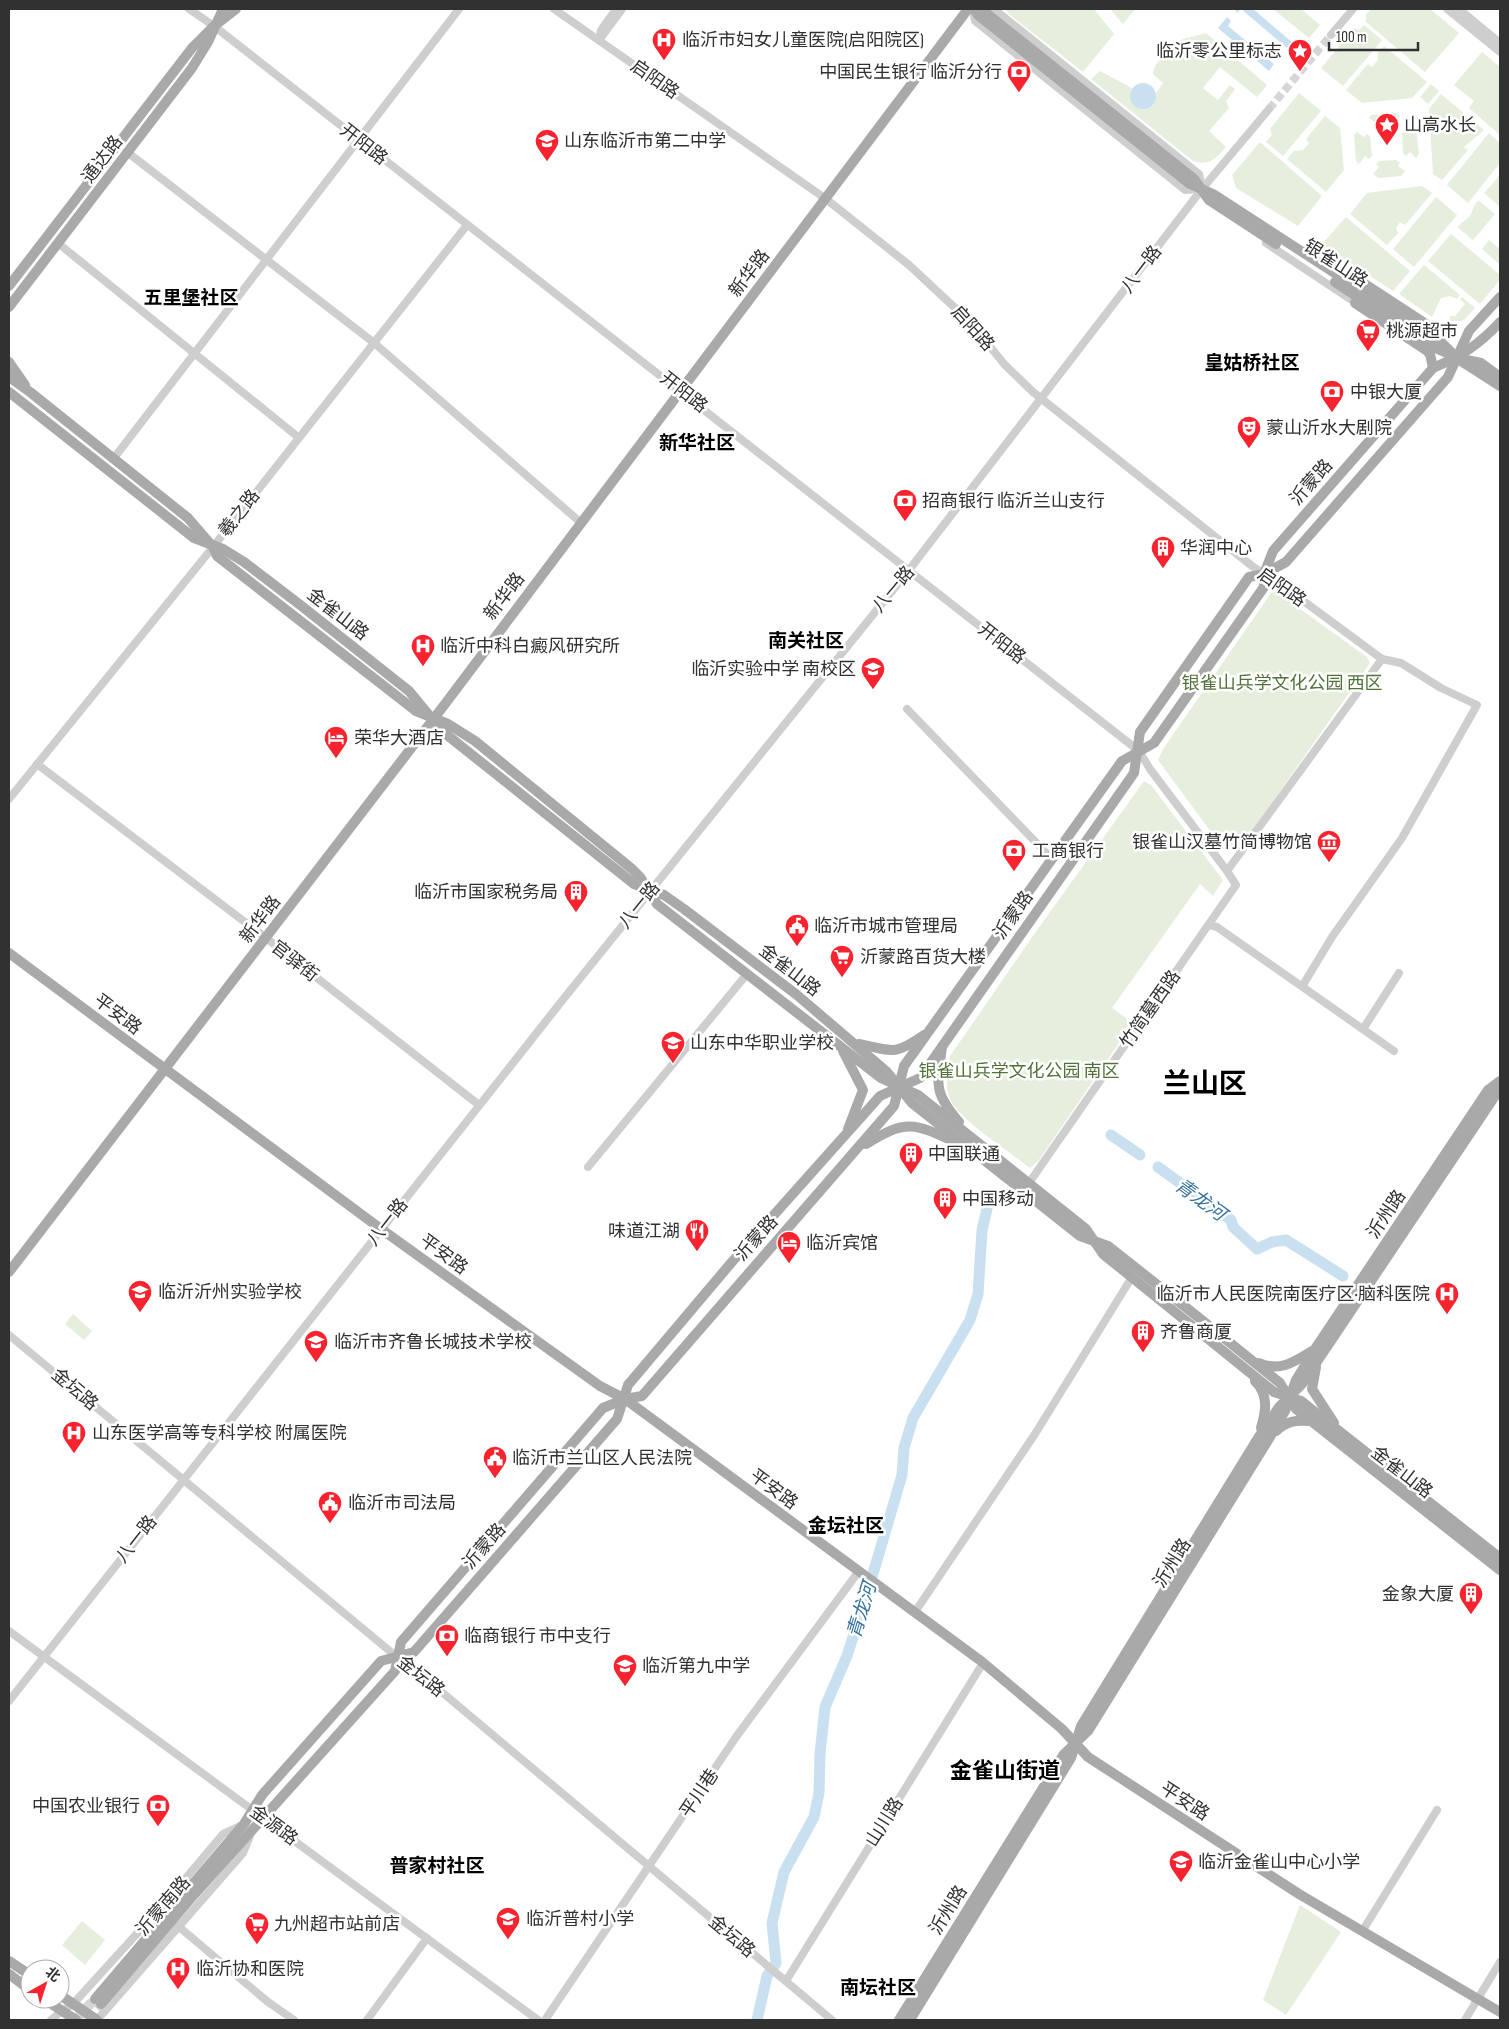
<svg xmlns="http://www.w3.org/2000/svg" width="1509" height="2029" font-family="'Sofia Sans Condensed','Noto Sans SC',sans-serif">
<style>
.green{fill:#e6efde}
.water{fill:#c8e0f0}
.lines{fill:none;stroke-linecap:round;stroke-linejoin:round}
.river{stroke:#c8e0f0;stroke-width:11}
.minor-tunnel{stroke:#d6d6d6;stroke-width:8;stroke-dasharray:8 4;stroke-linecap:butt}
.major-tunnel{stroke:#d6d6d6;stroke-width:10;stroke-dasharray:10 5;stroke-linecap:butt}
.minor{stroke:#cecece;stroke-width:8}
.major{stroke:#a9a9a9;stroke-width:10}
.labels{text-anchor:middle;stroke-width:5;stroke-linejoin:round;paint-order:stroke}
.poi-label{font-size:18px;fill:#313131;stroke:#fff;text-anchor:start}
.street-label{font-size:18px;fill:#313131;stroke:#fff}
.park-label{font-size:18px;fill:#527239;stroke:#fff}
.neighbourhood-label{font-size:19px;font-weight:bold;fill:#000;stroke:#fff}
.water-label{font-size:19px;font-style:italic;fill:#35729c;stroke:#fff}
.district-label{font-size:22px;font-weight:bold;fill:#000;stroke:#fff}
.town-label{font-size:28px;font-weight:bold;fill:#000;stroke:#fff}
</style>
<rect width="100%" height="100%" fill="#fff"/>
<g class="green">
<path d="M1005 9H1094L1114 34 1083 72 1010 15Z"/>
<path d="M1110 9H1135L1123 24Z"/>
<path d="M1273 9H1301L1320 25 1309 38Z"/>
<path d="M1371 9H1430L1459 33 1425 72 1366 22V15Z"/>
<path d="M1364 25 1382 40 1343 86 1321 68 1355 28 1359 30Z"/>
<path d="M1206 33 1267 85 1257 97 1220 67 1203 88 1218 100 1230 85 1235 89 1226 101 1229 108 1209 131 1226 147C1215 159 1210 166 1193 161L1091 79 1100 71 1132 88 1130 93 1156 97V93L1163 83 1153 74C1153 65 1170 44 1179 41 1187 37 1197 36 1206 33Z"/>
<path d="M1384 46 1427 82 1412 98 1362 103 1346 90 1368 64 1372 67 1378 60V53Z"/>
<path d="M1482 52 1500 67V135L1469 108 1474 101 1454 85Z"/>
<path d="M1431 84 1439 91 1428 104 1420 97Z"/>
<path d="M1299 93 1321 111 1283 156 1266 142 1272 135 1270 129Z"/>
<path d="M1441 94 1484 130 1464 147 1468 150 1442 180 1433 174 1429 109Z"/>
<path d="M1396 113 1400 116 1395 122 1398 125 1395 128 1376 130 1373 127 1376 123 1369 118 1371 115Z"/>
<path d="M1325 116 1340 128 1344 170 1326 192 1287 159 1294 151 1303 150 1309 143 1306 139Z"/>
<path d="M1412 126 1416 130 1419 154 1416 158 1410 152 1406 156 1403 153 1402 134 1404 130 1407 132Z"/>
<path d="M1357 132 1364 137 1367 134 1370 136 1372 156 1369 159 1365 156 1359 164 1356 161 1354 135Z"/>
<path d="M1489 133 1500 143V163L1468 203 1447 185Z"/>
<path d="M1260 142 1322 196 1298 226 1236 188 1232 175Z"/>
<path d="M1396 160 1400 163 1398 166 1405 171 1401 176 1379 178 1373 174 1379 167 1376 164 1379 161Z"/>
<path d="M1500 175V207L1484 193Z"/>
<path d="M1422 186 1432 193 1405 225 1400 222 1396 228 1398 233 1387 245 1350 214 1367 193Z"/>
<path d="M1436 197 1457 215 1414 267 1393 249Z"/>
<path d="M1478 200 1495 214 1473 240 1457 227 1470 216 1474 206Z"/>
<path d="M1346 217 1410 271 1393 291 1322 244Z"/>
<path d="M1451 234 1500 275V280L1480 304 1428 261Z"/>
<path d="M1489 240 1500 249 1499 264 1482 249Z"/>
<path d="M1424 265 1460 295 1457 299 1450 296 1441 298 1432 317 1399 294Z"/>
<path d="M1462 297 1475 308 1463 321H1450V316H1455L1465 304 1460 299Z"/>
<path d="M1275 591 1367 657 1370 663 1243 844 1225 851 1158 760 1163 749 1271 593Z"/>
<path d="M1144 781 1151 785 1223 880 1213 896 1200 884 1112 1008 1126 1018 1130 1027 1039 1160 1030 1168C1009 1151 960 1121 950 1099 944 1086 948 1069 950 1056L1035 933Z"/>
<path d="M73 1314 92 1331 84 1340 65 1324Z"/>
<path d="M1300 1905 1341 1932 1286 2015 1263 2000Z"/>
<path d="M82 1921 105 1940 85 1965 62 1945Z"/>
</g>
<g class="water">
<path d="M1235 9H1253L1292 42 1287 48 1241 9 1237 13Z"/>
<path d="M1227 17 1231 21 1228 26 1274 64 1269 71 1218 28Z"/>
<circle cx="1143" cy="96" r="13"/>
</g>
<g class="lines">
<g class="river">
<path d="M1111 1135 1140 1155"/>
<path d="M1158 1167 1231 1220 1233 1227 1257 1249 1272 1242 1286 1240 1343 1276"/>
<path d="M757 2020 767 1976 776 1963 772 1923 784 1872 814 1817 819 1793 820 1754 825 1707 847 1656 875 1567 902 1475 904 1448 913 1418 970 1320 978 1294 982 1231 988 1204"/>
</g>
<path class="minor-tunnel" d="M1269 109 1331 35"/>
<g class="major-tunnel">
<path d="M75 2020 95 1999"/>
<path d="M87 2020 101 2004"/>
</g>
<g class="minor">
<path d="M189 9 214 26 1139 751 1150 769 1227 871 1236 885 1029 1183"/>
<path d="M554 9 826 199 909 265 969 321 1005 365 1033 392 1252 566 1290 591 1382 659 1401 663 1441 688 1477 705 1402 838 1332 937 1303 985"/>
<path d="M973 9 975 21 1185 190 1199 189"/>
<path d="M994 9 1199 174 1202 187"/>
<path d="M1447 9 1500 52"/>
<path d="M1459 9 1500 43"/>
<path d="M1331 35 1353 9"/>
<path d="M599 40 622 9"/>
<path d="M599 40 601 30 616 9"/>
<path d="M127 152 373 342 580 522"/>
<path d="M1266 243 1350 299"/>
<path d="M59 244 298 437"/>
<path d="M114 458 459 9"/>
<path d="M907 709 1052 859"/>
<path d="M37 764 266 938 479 1105"/>
<path d="M9 799 213 547 467 225"/>
<path d="M1227 871 1382 659"/>
<path d="M1209 925 1217 927 1394 1051"/>
<path d="M1363 1029 1399 973"/>
<path d="M588 1167 747 974"/>
<path d="M9 1335 397 1657 412 1667 832 2020"/>
<path d="M915 1612 1035 1434 1132 1277"/>
<path d="M9 1631 538 2020"/>
<path d="M9 1701 565 997 909 570 1202 189 1269 109"/>
<path d="M178 1926 268 2002 294 2020"/>
<path d="M1363 1930 1437 1810"/>
<path d="M786 1981 983 1663"/>
<path d="M51 2020 62 2011 73 2004 164 1904 223 1834 240 1826"/>
<path d="M97 2020 243 1853 250 1836"/>
<path d="M367 2020 427 1938"/>
<path d="M545 2020 736 1737 859 1571"/>
<path d="M1465 2020 1500 1962"/>
</g>
<g class="major">
<path d="M974 9 978 15 1190 184 1213 194 1441 342 1457 358 1481 363 1500 377"/>
<path d="M981 9 1194 179 1209 200 1276 244"/>
<path d="M1343 275 1357 279 1429 326"/>
<path d="M1335 282 1435 348 1449 354"/>
<path d="M9 286 192 48 214 26 236 9"/>
<path d="M1355 303 1426 350 1430 354 1433 368"/>
<path d="M9 307 192 68 208 42 223 9"/>
<path d="M1461 361 1500 386"/>
<path d="M9 362 25 385"/>
<path d="M9 377 30 392 188 518 213 547 217 556 416 711 448 724 475 741 632 869 640 877 657 904 881 1078 918 1095 1086 1229 1103 1254 1274 1392 1301 1401 1500 1558"/>
<path d="M9 392 194 538 223 549 244 562 299 604 409 691 442 731 634 884 664 895 684 909 797 995 886 1071 912 1103 1080 1236 1108 1246 1188 1309 1280 1383 1296 1409 1500 1570"/>
<path d="M9 953 381 1229 600 1386 625 1399 981 1661 1062 1729 1088 1757 1299 1894 1500 2012"/>
<path d="M859 1044C892 1051 894 1056 924 1035"/>
<path d="M942 1047C937 1084 933 1092 959 1122"/>
<path d="M843 1051 863 1090 848 1129"/>
<path d="M866 1144C906 1119 914 1123 955 1142"/>
<path d="M9 1272 445 704 968 9"/>
<path d="M1259 1363C1280 1372 1294 1362 1312 1351"/>
<path d="M1316 1367 1312 1389 1334 1423"/>
<path d="M1255 1381C1269 1395 1266 1411 1261 1428"/>
<path d="M1276 1431C1287 1421 1295 1420 1310 1421"/>
<path d="M9 1961 30 1975"/>
<path d="M9 1974 30 1990"/>
<path d="M60 1995 97 2020"/>
<path d="M44 1999 76 2020"/>
<path d="M95 1999 244 1824 262 1795 381 1661 414 1652 617 1419 628 1385 731 1263 880 1096 920 1078 1134 773 1140 732 1249 577 1264 574 1286 562 1448 377 1469 331 1500 297"/>
<path d="M101 2004 191 1898 395 1671 401 1642 603 1408 625 1399 642 1396 894 1106 904 1066 1122 761 1154 743 1264 587V574L1273 551 1433 368C1461 356 1479 345 1500 322"/>
<path d="M899 2020 1064 1754 1088 1731 1270 1437 1285 1411 1296 1380 1315 1349 1488 1090 1500 1081"/>
<path d="M910 2020 1071 1758 1081 1726 1258 1438 1279 1407 1302 1384 1495 1096 1500 1082"/>
</g>
</g>
<defs>
<symbol id="hospital-pin" viewBox="-11 -11 22 30"><path d="M0 17L-7.5 6A9.5 9.5 0 1 1 7.5 6Z" fill="#f7232e" stroke="#fff"/><path d="M-5-5h3v3.5h4V-5h3V5h-3V1.5h-4V5h-3Z" fill="#fff"/></symbol>
<symbol id="sight-pin" viewBox="-11 -11 22 30"><path d="M0 17L-7.5 6A9.5 9.5 0 1 1 7.5 6Z" fill="#f7232e" stroke="#fff"/><path d="M0-6L1.8-2.2L6-1.7L2.9 1.2L3.7 5.4L0 3.3L-3.7 5.4L-2.9 1.2L-6-1.7L-1.8-2.2Z" fill="#fff"/></symbol>
<symbol id="bank-pin" viewBox="-11 -11 22 30"><path d="M0 17L-7.5 6A9.5 9.5 0 1 1 7.5 6Z" fill="#f7232e" stroke="#fff"/><path d="M-6-4H6V4H-6ZM0-2.3a2.3 2.3 0 1 0 0 4.6a2.3 2.3 0 1 0 0-4.6Z" fill="#fff"/></symbol>
<symbol id="school-pin" viewBox="-11 -11 22 30"><path d="M0 17L-7.5 6A9.5 9.5 0 1 1 7.5 6Z" fill="#f7232e" stroke="#fff"/><path d="M0-5L7-2L0 1L-7-2ZM-4 1L0 2.5L4 1V4Q0 6-4 4Z" fill="#fff"/></symbol>
<symbol id="supermarket-pin" viewBox="-11 -11 22 30"><path d="M0 17L-7.5 6A9.5 9.5 0 1 1 7.5 6Z" fill="#f7232e" stroke="#fff"/><path d="M-6-5.5h2.5l.6 2H6L4.5 2H-2.5L-4.4-4H-6ZM-1.5 3.2a1.3 1.3 0 1 0 .1 0ZM3 3.2a1.3 1.3 0 1 0 .1 0Z" fill="#fff"/></symbol>
<symbol id="theatre-pin" viewBox="-11 -11 22 30"><path d="M0 17L-7.5 6A9.5 9.5 0 1 1 7.5 6Z" fill="#f7232e" stroke="#fff"/><path d="M-5-5.5Q0-4 5-5.5V0Q5 5 0 6Q-5 5-5 0ZM-3.3-2.5H-1v1.5H-3.3ZM1-2.5H3.3v1.5H1ZM-2.8 1Q0 5.5 2.8 1Z" fill="#fff"/></symbol>
<symbol id="building-pin" viewBox="-11 -11 22 30"><path d="M0 17L-7.5 6A9.5 9.5 0 1 1 7.5 6Z" fill="#f7232e" stroke="#fff"/><path d="M-4-6H4V6H1V3H-1V6H-4ZM-2.5-4.3h1.7v1.8h-1.7ZM.8-4.3h1.7v1.8H.8ZM-2.5-1h1.7V.8h-1.7ZM.8-1h1.7V.8H.8Z" fill="#fff"/></symbol>
<symbol id="hotel-pin" viewBox="-11 -11 22 30"><path d="M0 17L-7.5 6A9.5 9.5 0 1 1 7.5 6Z" fill="#f7232e" stroke="#fff"/><path d="M-6-4.5h1.5V1H6V5H4.5V3h-9V5H-6ZM-4 0a1.8 1.8 0 1 1 3.6 0ZM.5 0V-2.5h3Q6-2.5 6 0Z" fill="#fff"/></symbol>
<symbol id="museum-pin" viewBox="-11 -11 22 30"><path d="M0 17L-7.5 6A9.5 9.5 0 1 1 7.5 6Z" fill="#f7232e" stroke="#fff"/><path d="M0-6L6-3V-2H-6V-3ZM-5-1h2V3h-2ZM-1-1h2V3h-2ZM3-1h2V3H3ZM-6 4H6V6H-6Z" fill="#fff"/></symbol>
<symbol id="civic-pin" viewBox="-11 -11 22 30"><path d="M0 17L-7.5 6A9.5 9.5 0 1 1 7.5 6Z" fill="#f7232e" stroke="#fff"/><path d="M-.6-6.5H3V-4.5H.6V-3L4-1V1h2V6H-6V1h2V-1L-.6-3ZM-1.2 2.5V6h2.4V2.5Z" fill="#fff"/></symbol>
<symbol id="restaurant-pin" viewBox="-11 -11 22 30"><path d="M0 17L-7.5 6A9.5 9.5 0 1 1 7.5 6Z" fill="#f7232e" stroke="#fff"/><path d="M-5-6h1v4h1v-4h1v4h1v-4h1v5L-1.5 .5V6h-2V.5L-5-1ZM5-6V6H3V1.5H1.5Q1.5-4 5-6Z" fill="#fff"/></symbol>
</defs>
<g fill-rule="evenodd">
<use href="#hospital-pin" x="650" y="26" width="28" height="38"/>
<use href="#sight-pin" x="1286" y="37" width="28" height="38"/>
<use href="#bank-pin" x="1005" y="58" width="28" height="38"/>
<use href="#sight-pin" x="1373" y="111" width="28" height="38"/>
<use href="#school-pin" x="533" y="127" width="28" height="38"/>
<use href="#supermarket-pin" x="1354" y="317" width="28" height="38"/>
<use href="#bank-pin" x="1318" y="378" width="28" height="38"/>
<use href="#theatre-pin" x="1235" y="414" width="28" height="38"/>
<use href="#bank-pin" x="891" y="487" width="28" height="38"/>
<use href="#building-pin" x="1149" y="534" width="28" height="38"/>
<use href="#hospital-pin" x="409" y="632" width="28" height="38"/>
<use href="#school-pin" x="859" y="655" width="28" height="38"/>
<use href="#hotel-pin" x="322" y="724" width="28" height="38"/>
<use href="#museum-pin" x="1315" y="828" width="28" height="38"/>
<use href="#bank-pin" x="1000" y="837" width="28" height="38"/>
<use href="#building-pin" x="562" y="878" width="28" height="38"/>
<use href="#civic-pin" x="783" y="912" width="28" height="38"/>
<use href="#supermarket-pin" x="828" y="943" width="28" height="38"/>
<use href="#school-pin" x="659" y="1029" width="28" height="38"/>
<use href="#building-pin" x="897" y="1140" width="28" height="38"/>
<use href="#building-pin" x="931" y="1185" width="28" height="38"/>
<use href="#restaurant-pin" x="683" y="1217" width="28" height="38"/>
<use href="#hotel-pin" x="775" y="1229" width="28" height="38"/>
<use href="#school-pin" x="126" y="1278" width="28" height="38"/>
<use href="#hospital-pin" x="1433" y="1280" width="28" height="38"/>
<use href="#building-pin" x="1129" y="1318" width="28" height="38"/>
<use href="#school-pin" x="302" y="1328" width="28" height="38"/>
<use href="#hospital-pin" x="60" y="1419" width="28" height="38"/>
<use href="#civic-pin" x="481" y="1444" width="28" height="38"/>
<use href="#civic-pin" x="316" y="1489" width="28" height="38"/>
<use href="#building-pin" x="1457" y="1580" width="28" height="38"/>
<use href="#bank-pin" x="433" y="1622" width="28" height="38"/>
<use href="#school-pin" x="611" y="1652" width="28" height="38"/>
<use href="#bank-pin" x="144" y="1792" width="28" height="38"/>
<use href="#school-pin" x="1167" y="1848" width="28" height="38"/>
<use href="#school-pin" x="494" y="1905" width="28" height="38"/>
<use href="#supermarket-pin" x="243" y="1910" width="28" height="38"/>
<use href="#hospital-pin" x="164" y="1955" width="28" height="38"/>
</g>
<g class="labels">
<g class="poi-label">
<text x="682" y="46">临沂市妇女儿童医院(启阳院区)</text>
<text x="1282" y="57" text-anchor="end">临沂零公里标志</text>
<text x="1002" y="78" text-anchor="end">中国民生银行 临沂分行</text>
<text x="1404" y="131">山高水长</text>
<text x="564" y="147">山东临沂市第二中学</text>
<text x="1386" y="337">桃源超市</text>
<text x="1350" y="398">中银大厦</text>
<text x="1266" y="434">蒙山沂水大剧院</text>
<text x="922" y="507">招商银行 临沂兰山支行</text>
<text x="1180" y="554">华润中心</text>
<text x="440" y="652">临沂中科白癜风研究所</text>
<text x="856" y="675" text-anchor="end">临沂实验中学 南校区</text>
<text x="354" y="744">荣华大酒店</text>
<text x="1312" y="848" text-anchor="end">银雀山汉墓竹简博物馆</text>
<text x="1032" y="857">工商银行</text>
<text x="558" y="898" text-anchor="end">临沂市国家税务局</text>
<text x="814" y="932">临沂市城市管理局</text>
<text x="860" y="963">沂蒙路百货大楼</text>
<text x="690" y="1049">山东中华职业学校</text>
<text x="928" y="1160">中国联通</text>
<text x="962" y="1205">中国移动</text>
<text x="680" y="1237" text-anchor="end">味道江湖</text>
<text x="806" y="1249">临沂宾馆</text>
<text x="158" y="1298">临沂沂州实验学校</text>
<text x="1430" y="1300" text-anchor="end">临沂市人民医院南医疗区·脑科医院</text>
<text x="1160" y="1338">齐鲁商厦</text>
<text x="334" y="1348">临沂市齐鲁长城技术学校</text>
<text x="92" y="1439">山东医学高等专科学校 附属医院</text>
<text x="512" y="1464">临沂市兰山区人民法院</text>
<text x="348" y="1509">临沂市司法局</text>
<text x="1454" y="1600" text-anchor="end">金象大厦</text>
<text x="464" y="1642">临商银行 市中支行</text>
<text x="642" y="1672">临沂第九中学</text>
<text x="140" y="1812" text-anchor="end">中国农业银行</text>
<text x="1198" y="1868">临沂金雀山中心小学</text>
<text x="526" y="1925">临沂普村小学</text>
<text x="274" y="1930">九州超市站前店</text>
<text x="196" y="1975">临沂协和医院</text>
</g>
<g class="street-label">
<text transform="translate(655 79) rotate(35)" y="6">启阳路</text>
<text transform="translate(364 144) rotate(38)" y="6">开阳路</text>
<text transform="translate(102 159) rotate(-53)" y="6">通达路</text>
<text transform="translate(1336 263) rotate(33)" y="6">银雀山路</text>
<text transform="translate(1141 269) rotate(-53)" y="6">八一路</text>
<text transform="translate(749 273) rotate(-53)" y="6">新华路</text>
<text transform="translate(973 328) rotate(48)" y="6">启阳路</text>
<text transform="translate(684 392) rotate(38)" y="6">开阳路</text>
<text transform="translate(1311 482) rotate(-49)" y="6">沂蒙路</text>
<text transform="translate(239 513) rotate(-52)" y="6">羲之路</text>
<text transform="translate(1282 587) rotate(35)" y="6">启阳路</text>
<text transform="translate(893 589) rotate(-50)" y="6">八一路</text>
<text transform="translate(504 596) rotate(-53)" y="6">新华路</text>
<text transform="translate(338 614) rotate(38)" y="6">金雀山路</text>
<text transform="translate(1002 643) rotate(38)" y="6">开阳路</text>
<text transform="translate(639 905) rotate(-51)" y="6">八一路</text>
<text transform="translate(1013 915) rotate(-55)" y="6">沂蒙路</text>
<text transform="translate(260 919) rotate(-53)" y="6">新华路</text>
<text transform="translate(295 961) rotate(38)" y="6">官驿街</text>
<text transform="translate(790 970) rotate(38)" y="6">金雀山路</text>
<text transform="translate(1150 1009) rotate(-55)" y="6">竹简墓西路</text>
<text transform="translate(118 1014) rotate(37)" y="6">平安路</text>
<text transform="translate(1386 1214) rotate(-56)" y="6">沂州路</text>
<text transform="translate(387 1222) rotate(-52)" y="6">八一路</text>
<text transform="translate(756 1238) rotate(-48)" y="6">沂蒙路</text>
<text transform="translate(444 1254) rotate(36)" y="6">平安路</text>
<text transform="translate(75 1389) rotate(40)" y="6">金坛路</text>
<text transform="translate(1402 1472) rotate(38)" y="6">金雀山路</text>
<text transform="translate(774 1489) rotate(36)" y="6">平安路</text>
<text transform="translate(136 1539) rotate(-52)" y="6">八一路</text>
<text transform="translate(484 1546) rotate(-49)" y="6">沂蒙路</text>
<text transform="translate(1172 1563) rotate(-58)" y="6">沂州路</text>
<text transform="translate(421 1676) rotate(38)" y="6">金坛路</text>
<text transform="translate(699 1793) rotate(-56)" y="6">平川巷</text>
<text transform="translate(1185 1801) rotate(33)" y="6">平安路</text>
<text transform="translate(884 1822) rotate(-58)" y="6">山川路</text>
<text transform="translate(274 1825) rotate(36)" y="6">金源路</text>
<text transform="translate(163 1906) rotate(-49)" y="6">沂蒙南路</text>
<text transform="translate(948 1910) rotate(-58)" y="6">沂州路</text>
<text transform="translate(732 1936) rotate(40)" y="6">金坛路</text>
</g>
<g class="park-label">
<text x="1282" y="689">银雀山兵学文化公园 西区</text>
<text x="1019" y="1077">银雀山兵学文化公园 南区</text>
</g>
<g class="neighbourhood-label">
<text x="191" y="304">五里堡社区</text>
<text x="1252" y="369">皇姑桥社区</text>
<text x="697" y="449">新华社区</text>
<text x="806" y="647">南关社区</text>
<text x="846" y="1532">金坛社区</text>
<text x="437" y="1872">普家村社区</text>
<text x="878" y="1994">南坛社区</text>
</g>
<g class="water-label">
<text transform="translate(1201 1199) rotate(36)" y="7">青龙河</text>
<text transform="translate(861 1610) rotate(-73)" y="7">青龙河</text>
</g>
<g class="district-label">
<text x="1005" y="1778">金雀山街道</text>
</g>
<g class="town-label">
<text x="1205" y="1093">兰山区</text>
</g>
</g>
<rect width="1509" height="2029" fill="none" stroke="#313131" stroke-width="20"/>
<g transform="translate(45 1984) rotate(39)"><circle r="24" fill="#ffffff" stroke="#adadad"/>
<path d="M0-4L9 19L0 12L-9 19Z" fill="#f7232e"/>
<text y="-8" font-size="14" font-weight="bold" text-anchor="middle" fill="#313131">北</text>
</g>
<path d="M1329 42v8h89v-8" fill="none" stroke="#313131" stroke-width="2.5"/>
<text x="1336" y="42" font-size="15" fill="#313131" stroke="#ffffff" stroke-width="4" paint-order="stroke">100 m</text>
</svg>
